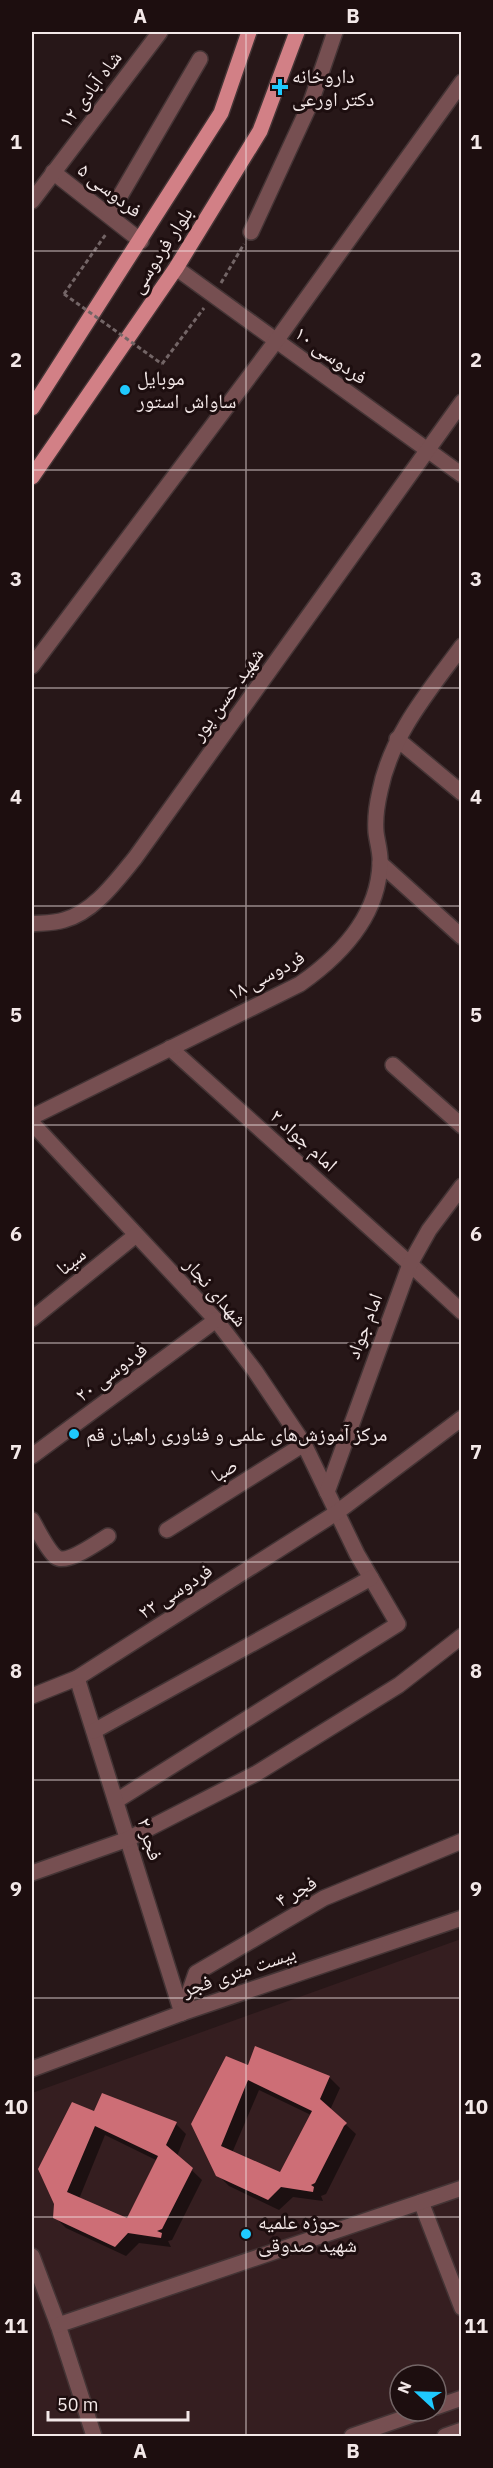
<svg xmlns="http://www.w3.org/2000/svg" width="493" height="2468" font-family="'IBM Plex Sans','Noto Naskh Arabic',sans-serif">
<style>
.built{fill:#351e20;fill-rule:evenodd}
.shadow{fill:#0007;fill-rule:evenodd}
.building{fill:#cd6e76;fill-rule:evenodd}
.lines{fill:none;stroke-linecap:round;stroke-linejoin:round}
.minor-casing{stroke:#443435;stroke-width:18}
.major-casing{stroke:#443435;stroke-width:18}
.path{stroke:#736566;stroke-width:3;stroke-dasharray:4.5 3;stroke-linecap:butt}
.minor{stroke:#764f51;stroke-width:15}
.major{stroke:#d28086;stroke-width:15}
.path-bridge{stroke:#736566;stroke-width:3;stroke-dasharray:4.5 3;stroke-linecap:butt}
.grid{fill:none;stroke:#f3e8e8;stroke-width:1.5;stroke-opacity:0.55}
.poi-dot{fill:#1fc9fd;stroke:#1d0e0f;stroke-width:2}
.labels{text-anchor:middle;stroke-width:6;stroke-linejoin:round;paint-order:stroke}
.poi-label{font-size:20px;fill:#f3e8e8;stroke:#1d0e0f;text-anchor:start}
.street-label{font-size:20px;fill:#f3e8e8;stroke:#1d0e0f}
.neatline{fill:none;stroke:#f3e8e8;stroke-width:2}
.grid-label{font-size:20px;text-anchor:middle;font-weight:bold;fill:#f3e8e8}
</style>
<rect width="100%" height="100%" fill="#271718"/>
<path class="built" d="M461 1939V2436H32V2093ZM400 2375H436V2411H400Z"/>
<g class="shadow">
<path d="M248 2067 329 2077 340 2088 330 2110 356 2134 326 2194 321 2196 323 2201 293 2197 279 2210 229 2186 218 2175 193 2124ZM259 2090 311 2115 281 2174 232 2153Z"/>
<path d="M95 2113 176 2124 186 2134 177 2156 202 2180 172 2240 168 2241 171 2247 139 2243 126 2256 66 2228 55 2217ZM105 2135 158 2161 128 2220 79 2199Z"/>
</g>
<g class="building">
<path d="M255 2046 330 2076 320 2099 347 2123 344 2126 315 2183 311 2185 314 2187 313 2192 281 2187 268 2200 216 2176 191 2124 226 2056 248 2065ZM248 2080 312 2111 280 2172 221 2146Z"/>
<path d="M102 2093 177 2122 166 2145 193 2168 162 2229 157 2231 162 2233 161 2238 128 2233 115 2247 53 2218 54 2204 38 2169 72 2102 94 2111ZM95 2126 158 2156 127 2218 67 2192Z"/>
</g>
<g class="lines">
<defs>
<g id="minor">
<path d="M53 172 141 241"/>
<path d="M32 201 160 32"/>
<path d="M109 215 200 59"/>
<path d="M251 232 311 102 335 32"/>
<path d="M176 268 462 475"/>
<path d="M32 666 276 341 462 82"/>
<path d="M397 739 462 793"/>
<path d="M380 863 462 937"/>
<path d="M32 924C42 923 54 923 64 920 94 912 116 881 135 858L462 402"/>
<path d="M170 1048 410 1264 462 1312"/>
<path d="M393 1065 462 1126"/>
<path d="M32 1117 300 984C340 956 378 917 380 864 381 853 377 842 376 832 375 820 377 804 380 791 391 735 429 691 462 646"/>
<path d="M32 1123 216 1320 255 1371 304 1444 357 1554 398 1624 116 1801"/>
<path d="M32 1319 136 1235"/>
<path d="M32 1456 216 1320"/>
<path d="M327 1492 410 1264 429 1230 462 1186"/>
<path d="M32 1520C37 1529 48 1551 56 1557 67 1565 98 1542 108 1536"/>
<path d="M167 1530 304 1444"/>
<path d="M77 1678 182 2013"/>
<path d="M32 1696 77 1678 336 1513 462 1418"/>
<path d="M94 1731 371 1578"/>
<path d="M32 1873 128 1839 257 1773 399 1685 462 1636"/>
<path d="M182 2013 196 1973 324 1898 462 1841"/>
<path d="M32 2069 182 2013 462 1918"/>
<path d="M421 2202 462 2308"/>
<path d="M32 2256 58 2325 94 2436"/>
<path d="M58 2325 462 2188"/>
<path d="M436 2407 462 2398"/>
<path d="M352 2436 424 2411"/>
<path d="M445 2436 462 2430"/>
</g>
<g id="major">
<path d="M32 408 221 113 249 32"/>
<path d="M32 477 176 268 260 131 297 32"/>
</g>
</defs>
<use href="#minor" class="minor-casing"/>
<use href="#major" class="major-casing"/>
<g class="path">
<path d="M221 283 244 244"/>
<path d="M64 294 106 234"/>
<path d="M162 364 204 308"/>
</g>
<use href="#minor" class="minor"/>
<use href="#major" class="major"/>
<path class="path-bridge" d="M64 294 162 364"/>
</g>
<path class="grid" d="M246 32V2436M32 251H462M32 470H462M32 688H462M32 906H462M32 1125H462M32 1343H462M32 1562H462M32 1780H462M32 1998H462M32 2217H462"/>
<g class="poi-dot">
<path d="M277 78h6v6h6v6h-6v6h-6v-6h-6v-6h6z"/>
<circle cx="125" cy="390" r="6"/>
<circle cx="74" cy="1434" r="6"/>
<circle cx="246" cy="2234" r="6"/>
</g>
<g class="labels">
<g class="poi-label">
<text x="292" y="83">داروخانه<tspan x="292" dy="23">دکتر اورعی</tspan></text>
<text x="137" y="385">موبایل<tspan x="137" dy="23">ساواش استور</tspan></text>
<text x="86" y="1441">مرکز آموزش‌های علمی و فناوری راهیان قم</text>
<text x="258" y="2229">حوزه علمیه<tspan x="258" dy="23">شهید صدوقی</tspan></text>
</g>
<g class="street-label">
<text transform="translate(90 89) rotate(-53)" y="7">شاه آبادی ۱۲</text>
<text transform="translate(110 190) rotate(38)" y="7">فردوسی ۵</text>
<text transform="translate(161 250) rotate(-57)" y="7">بلوار فردوسی</text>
<text transform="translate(331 355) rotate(36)" y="7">فردوسی ۱۰</text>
<text transform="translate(227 694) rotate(-54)" y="7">شهید حسن پور</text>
<text transform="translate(266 975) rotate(-28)" y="7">فردوسی ۱۸</text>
<text transform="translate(304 1140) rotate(42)" y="7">امام جواد ۲</text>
<text transform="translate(71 1261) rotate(-39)" y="7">سینا</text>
<text transform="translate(216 1292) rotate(49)" y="7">شهدای نجار</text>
<text transform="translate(364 1326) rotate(-69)" y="7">امام جواد</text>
<text transform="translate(111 1372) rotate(-37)" y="7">فردوسی ۲۰</text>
<text transform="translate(224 1470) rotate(-32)" y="7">صبا</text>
<text transform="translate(175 1591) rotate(-33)" y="7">فردوسی ۲۲</text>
<text transform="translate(150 1839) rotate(73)" y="7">فجر ۲</text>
<text transform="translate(296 1891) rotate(-29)" y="7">فجر ۴</text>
<text transform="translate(239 1971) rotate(-19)" y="7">بیست متری فجر</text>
</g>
</g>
<rect width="493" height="2468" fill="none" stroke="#1d0e0f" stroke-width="66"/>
<g transform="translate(418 2393) rotate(292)"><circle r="28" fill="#1d0e0f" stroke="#736566" stroke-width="1.5"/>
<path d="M0-4.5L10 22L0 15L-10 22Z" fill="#1fc9fd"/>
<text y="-9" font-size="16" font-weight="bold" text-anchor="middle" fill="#f3e8e8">N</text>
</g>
<path d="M48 2411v9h140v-9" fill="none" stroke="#f3e8e8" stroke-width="3"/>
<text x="57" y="2411" font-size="18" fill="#f3e8e8" stroke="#1d0e0f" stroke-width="4.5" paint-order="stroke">50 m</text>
<rect x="33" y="33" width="427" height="2402" class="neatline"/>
<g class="grid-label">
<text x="140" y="23">A</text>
<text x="353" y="23">B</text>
<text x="16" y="149">1</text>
<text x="476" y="149">1</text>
<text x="16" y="367">2</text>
<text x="476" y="367">2</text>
<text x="16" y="586">3</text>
<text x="476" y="586">3</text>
<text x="16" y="804">4</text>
<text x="476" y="804">4</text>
<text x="16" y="1022">5</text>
<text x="476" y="1022">5</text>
<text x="16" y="1241">6</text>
<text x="476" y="1241">6</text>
<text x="16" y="1459">7</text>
<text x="476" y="1459">7</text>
<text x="16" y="1678">8</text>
<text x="476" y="1678">8</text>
<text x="16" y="1896">9</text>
<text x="476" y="1896">9</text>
<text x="16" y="2114">10</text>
<text x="476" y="2114">10</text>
<text x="16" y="2333">11</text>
<text x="476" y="2333">11</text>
<text x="140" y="2458">A</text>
<text x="353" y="2458">B</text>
</g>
</svg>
